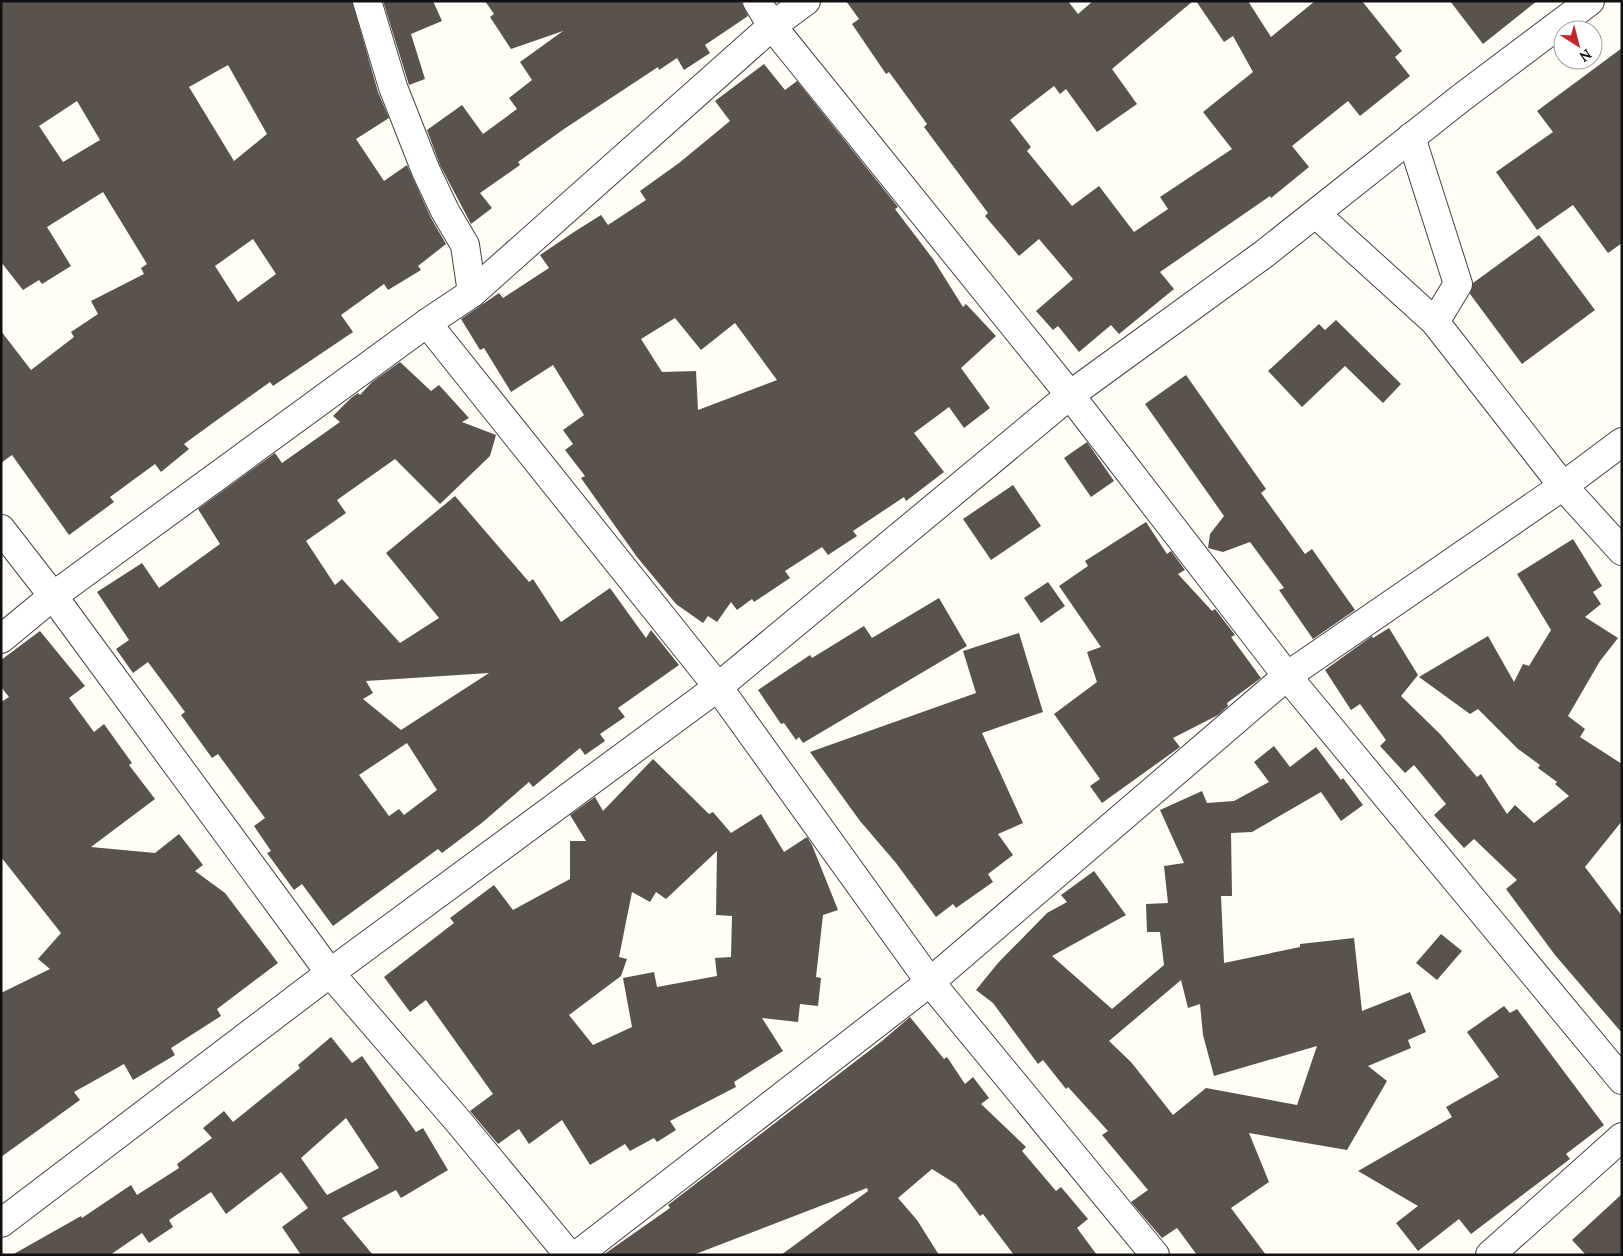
<svg xmlns="http://www.w3.org/2000/svg" width="1623" height="1256" font-family="Lora,serif">
<style>
.building{fill:#5a524d;fill-rule:evenodd}
.lines{fill:none;stroke-linecap:round;stroke-linejoin:round}
.minor-casing{stroke:#444;stroke-width:30}
.minor{stroke:#fff;stroke-width:28}
</style>
<rect width="100%" height="100%" fill="#fffdf5"/>
<g class="building">
<path d="M1 1H352L378 92 389 118 356 139 384 181 407 165 431 218 446 244 418 266 421 270 388 290 384 284 341 315 353 332 273 386 270 382 217 420 184 444 189 449 161 472 155 464 110 497 114 502 69 535 12 455 1 463V331L31 370 74 337 71 332 98 314 91 301 144 274 141 268 147 264 103 192 47 227 71 266 42 284 39 280 23 290 1 262ZM228 65 267 134 234 161 189 87ZM77 101 100 140 63 162 39 126ZM253 239 276 274 238 302 215 266Z"/>
<path d="M383 1H433L442 21 411 34 425 79 409 85Z"/>
<path d="M485 1H741L748 16 705 45 710 53 684 70 677 58 659 70 658 67 564 129 518 162 520 165 480 193 492 208 471 224 440 165 427 130 462 105 483 134 517 109 509 98 532 80 520 62 563 31 511 49 490 17 494 14Z"/>
<path d="M846 1H1068L1078 14 1093 1H1193L1112 69 1137 104 1097 132 1066 89 1060 94 1054 86 1010 120 1031 147 1027 151 1072 206 1099 186 1134 232 1168 209 1160 197 1232 149 1203 112 1253 72 1233 36 1224 42 1196 1H1248L1271 37 1315 1H1362L1402 51 1395 57 1410 76 1360 116 1348 101 1292 146 1309 167 1271 198 1270 196 1160 272 1174 289 1119 334 1111 325 1079 352 1058 326 1053 330 1036 311 1073 279 1039 239 1019 256 985 216 988 213 924 127 927 124 889 72 886 74 852 24 859 19Z"/>
<path d="M1450 1H1537L1483 44Z"/>
<path d="M1622 48V243L1608 253 1573 205 1537 230 1496 172 1553 132 1537 111Z"/>
<path d="M764 64 785 90 797 81 898 207 895 209 933 259 963 307 966 304 996 336 961 368 990 408 964 428 949 407 914 433 944 472 906 501 904 497 853 531 857 536 828 555 822 547 785 571 790 578 754 602 752 599 737 610 731 602 717 622 708 616 703 623 676 604 637 557 581 478 585 476 565 450 573 444 563 430 584 415 553 365 511 392 484 348 480 350 461 319 499 293 503 298 549 268 540 255 574 232 601 215 608 225 646 200 640 191 679 163 730 121 715 101ZM675 318 701 350 735 323 777 380 698 410 696 371 662 372 641 339Z"/>
<path d="M1539 235 1595 310 1522 364 1470 294 1473 283Z"/>
<path d="M1336 320 1401 384 1383 403 1345 366 1302 407 1268 371 1319 324 1325 330Z"/>
<path d="M400 362 431 391 439 385 469 418 462 422 496 435 490 456 440 504 395 459 337 500 346 513 306 541 335 585 342 579 400 643 439 618 386 553 455 496 529 582 533 579 561 622 610 588 646 638 651 630 679 665 618 708 625 717 600 734 605 741 585 755 580 748 533 787 529 782 483 822 442 853 438 849 333 926 302 884 294 890 267 853 271 851 254 826 265 818 218 754 212 758 181 715 185 712 148 662 133 673 116 649 129 640 97 592 142 563 159 588 220 544 198 509 275 453 282 463 340 422 333 416 351 398 358 393 360 395 372 382ZM489 673 401 730 363 699 373 693 366 681ZM407 743 437 790 404 815 399 809 389 816 359 775Z"/>
<path d="M1186 375 1266 489 1261 493 1305 554 1312 549 1355 610 1313 639 1279 590 1284 588 1250 542 1223 552 1208 548 1210 534 1224 516 1145 404Z"/>
<path d="M1087 442 1114 481 1091 497 1064 458Z"/>
<path d="M1013 485 1041 526 991 560 963 519Z"/>
<path d="M1146 522 1167 554 1171 551 1185 570 1178 574 1212 611 1215 609 1235 635 1231 637 1261 678 1227 703 1228 706 1218 715 1173 738 1180 747 1102 803 1090 786 1100 779 1054 714 1097 682 1087 652 1101 647 1059 586 1088 566 1085 561Z"/>
<path d="M1573 539 1602 586 1593 592 1601 604 1585 617 1618 638 1600 661 1568 716 1585 729 1580 737 1622 764V821L1585 867 1622 916V1033L1555 955 1506 889 1517 880 1474 839 1464 848 1434 815 1446 804 1414 765 1405 773 1380 746 1386 740 1360 704 1351 710 1325 670 1372 636 1373 638 1389 628 1418 675 1401 696 1440 734 1477 777 1481 774 1507 814 1515 805 1534 823 1569 796 1555 784 1557 782 1538 768 1540 765 1518 749 1478 709 1470 714 1419 677 1488 636 1514 682 1523 664 1529 666 1551 630 1517 574Z"/>
<path d="M1048 582 1065 606 1041 623 1024 598Z"/>
<path d="M939 598 967 646 803 743 799 737 796 740 784 723 781 724 758 690 810 655 812 658 864 626 872 638Z"/>
<path d="M40 631 85 686 69 698 94 732 104 724 132 763 129 765 155 799 91 847 155 853 179 834 203 865 195 871 225 893 278 963 217 1009 221 1016 171 1048 175 1055 133 1080 124 1064 74 1092 80 1100 1 1157V993L50 969 38 959 61 933 1 857V702L9 697 1 687V660Z"/>
<path d="M1019 633 1043 712 982 733 1023 823 998 834 1013 855 988 874 993 882 956 908 953 904 936 917 896 863 860 821 810 752 976 693 963 651Z"/>
<path d="M1274 746 1290 767 1316 747 1341 780 1343 778 1363 805 1341 821 1321 792 1252 832 1231 833 1232 896H1221L1224 963 1300 947V944L1354 938 1362 1011 1410 992 1426 1032 1408 1040 1411 1048 1368 1066 1387 1081 1347 1150 1249 1133 1269 1182 1231 1208 1266 1255H1197L1177 1228 1162 1238 1131 1202 1148 1190 1102 1135 1108 1131 1068 1087 1066 1089 1043 1060 1038 1064 993 1003 976 990 998 963 1047 913 1067 902 1061 895 1094 871 1126 915 1052 956 1112 1009 1164 965 1160 932H1147L1146 904 1168 903 1164 866 1184 863 1160 810 1202 791 1207 803 1234 801 1269 782 1254 762ZM1181 980 1188 1008 1200 1004 1203 1035 1214 1076 1317 1046 1297 1105 1206 1088 1173 1115 1131 1062 1109 1041Z"/>
<path d="M653 759 709 814 713 812 731 833 761 814 784 852 807 837 812 845 838 910 823 915 816 977 821 978 818 1006 800 1004 798 1022 762 1018 783 1051 734 1082 736 1087 670 1121 676 1130 657 1142 654 1138 630 1151 625 1144 590 1165 562 1120 529 1144 519 1129 498 1144 470 1111 493 1094 426 1000 410 1012 384 977 454 923 450 918 494 885 513 910 570 879V841H586L570 815 595 797 603 811ZM717 851 716 915 732 916 731 957 715 958 717 976 657 987 654 972 623 978 632 1027 593 1045 569 1015 621 976 627 959 619 957 632 892 650 902 656 892 666 899Z"/>
<path d="M1441 934 1462 951 1437 980 1416 963Z"/>
<path d="M1504 1006 1510 1013 1517 1009 1604 1125 1566 1154 1570 1159 1471 1234 1459 1219 1418 1251 1396 1223 1418 1206 1358 1171 1452 1117 1446 1107 1499 1077 1467 1032Z"/>
<path d="M910 1017 944 1059 947 1057 965 1084 973 1077 989 1098 981 1104 1026 1147 1022 1151 1056 1191 1061 1187 1088 1219 1077 1228 1097 1255H1014L983 1214 980 1216 956 1184 932 1169 898 1198 917 1220 939 1255H781L868 1191 867 1188 693 1255H603L670 1208 668 1205 882 1041Z"/>
<path d="M331 1037 352 1063 362 1056 416 1132 423 1128 448 1170 401 1198 396 1190 342 1218 373 1255H301L282 1227 308 1208 281 1172 226 1214 211 1192 169 1220 173 1227 149 1243 142 1233 110 1255H12L81 1216 82 1218 131 1185 137 1195 179 1168 177 1164 212 1138 203 1128 224 1111 233 1122 300 1068 298 1065ZM346 1118 379 1168 327 1195 301 1158Z"/>
<path d="M1622 1194V1255H1586L1572 1240Z"/>
</g>
<g class="lines">
<defs>
<g id="minor">
<path d="M367 1 393 87 426 171 445 211 465 245 472 293"/>
<path d="M757 1 772 26 1070 395 1287 676 1622 1080"/>
<path d="M1411 137 1458 284 1435 322"/>
<path d="M1316 214 1435 322 1563 486 1622 551"/>
<path d="M427 323 718 687 930 982 1155 1255"/>
<path d="M1 529 53 596 330 973 458 1121 569 1255"/>
<path d="M1 639 53 596 427 323 472 293 772 26 806 1"/>
<path d="M1 1223 330 973 718 687 1070 395 1264 254 1461 98 1590 1"/>
<path d="M577 1255 930 982 1287 676 1563 486 1622 442"/>
<path d="M1490 1255 1622 1137"/>
</g>
</defs>
<use href="#minor" class="minor-casing"/>
<use href="#minor" class="minor"/>
</g>
<rect width="1623" height="1256" fill="none" stroke="#111111" stroke-width="5"/>
<g transform="translate(1578 45) rotate(144)"><circle r="24" fill="#ffffff" stroke="#a0a0a0"/>
<path d="M0-4L9 19L0 12L-9 19Z" fill="#c4262e"/>
<text y="-8" font-size="14" font-weight="bold" text-anchor="middle" fill="#111111">N</text>
</g>
</svg>
